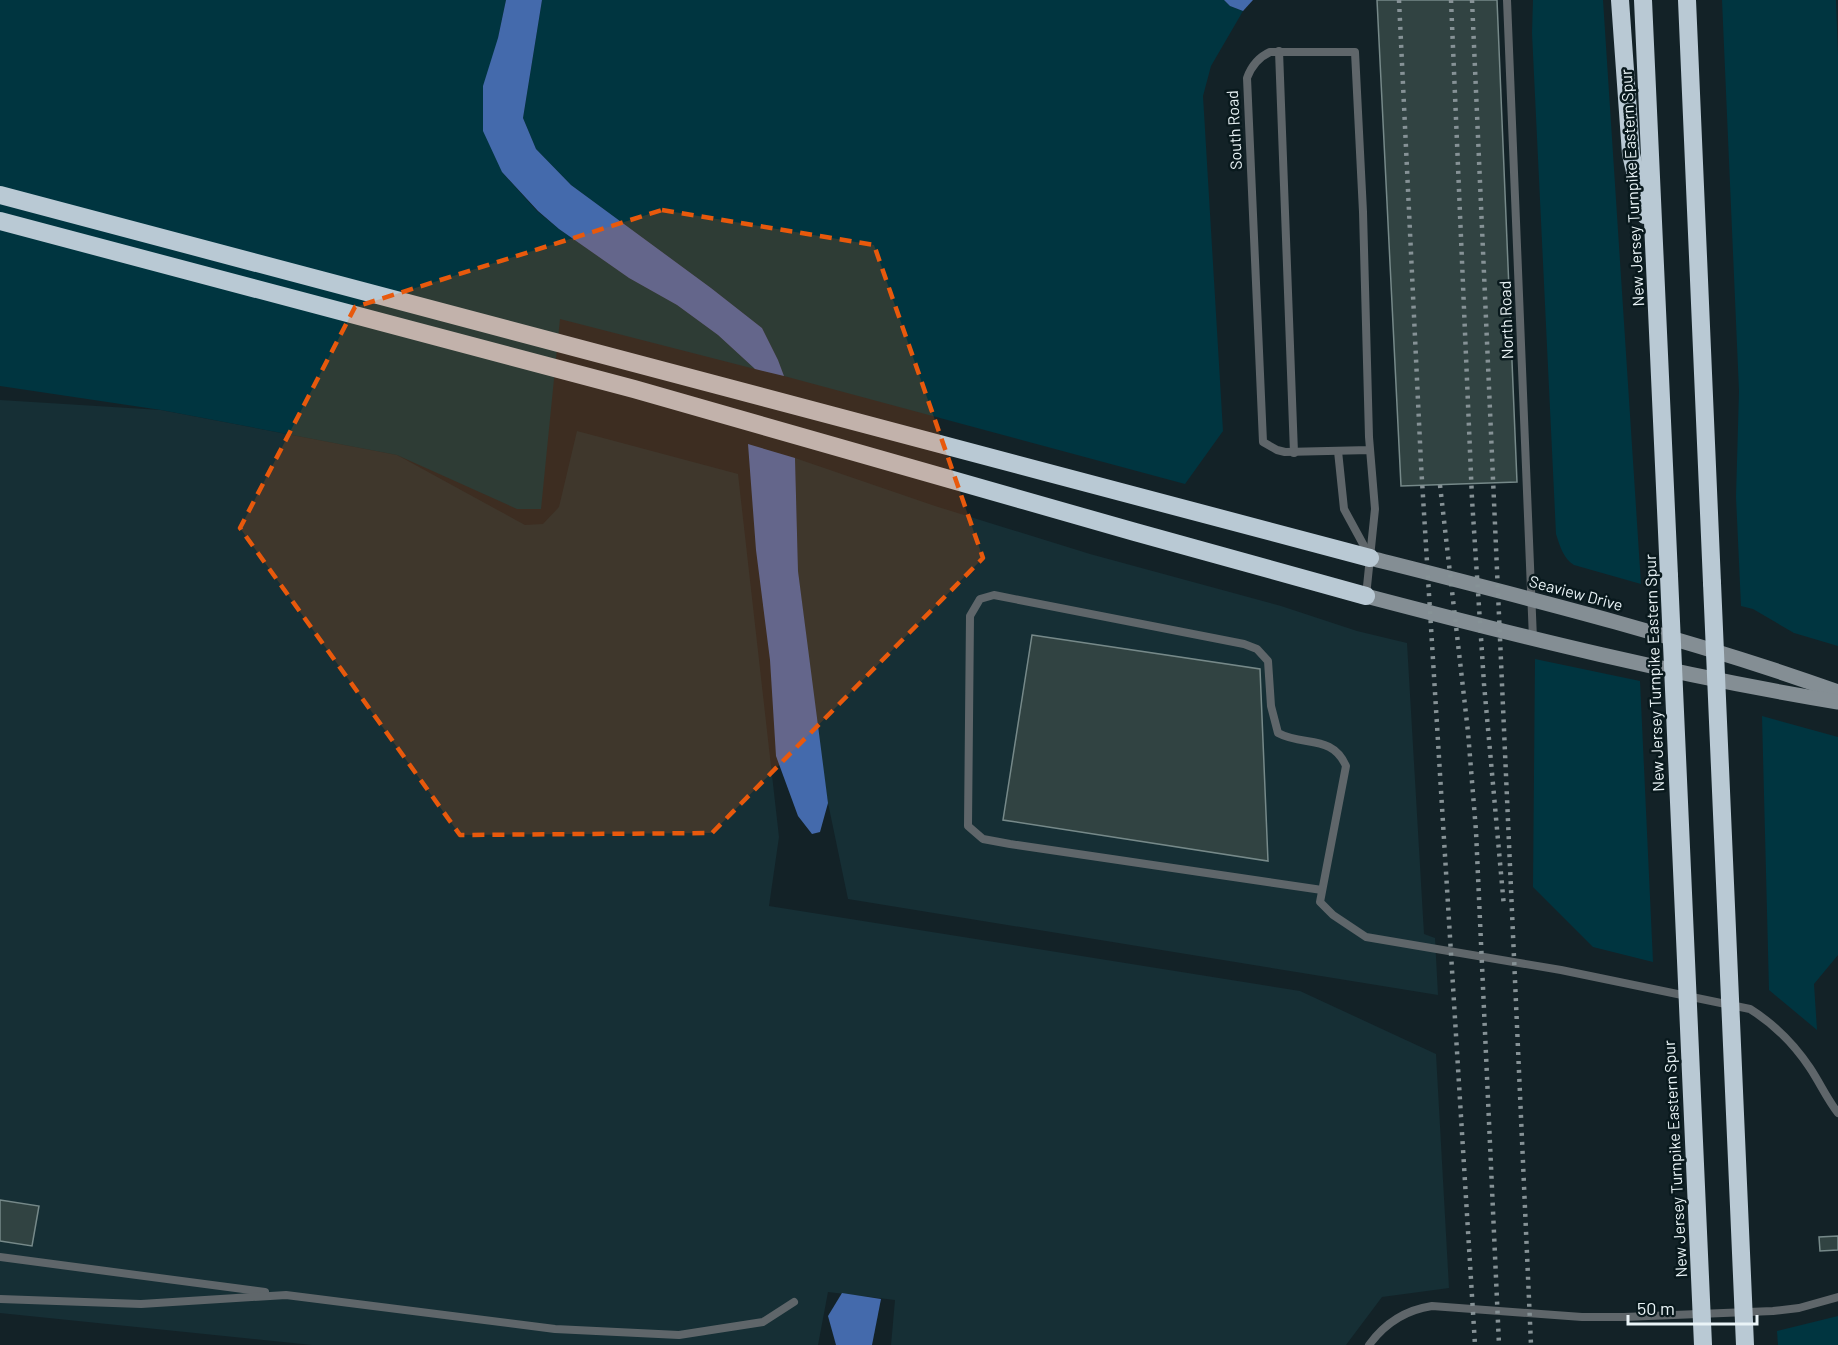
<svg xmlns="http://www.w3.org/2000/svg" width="1838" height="1345" font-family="Barlow,sans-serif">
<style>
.built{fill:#162f35}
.green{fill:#003540}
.water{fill:#446aac}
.building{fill:#314342;stroke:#768989;stroke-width:1.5}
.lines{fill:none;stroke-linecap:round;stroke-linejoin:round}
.lane{stroke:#5f666a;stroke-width:8}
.secondary{stroke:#848e94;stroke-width:15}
.highway{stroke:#b9c9d4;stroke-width:18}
.rail{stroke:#869296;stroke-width:4.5;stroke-dasharray:3 6;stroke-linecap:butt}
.highway-bridge{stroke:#b9c9d4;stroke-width:18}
.marked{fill:#e8590c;fill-opacity:0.2;stroke:#e8590c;stroke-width:4.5;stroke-dasharray:12 8;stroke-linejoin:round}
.labels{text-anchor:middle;stroke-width:5;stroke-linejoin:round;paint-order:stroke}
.street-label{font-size:16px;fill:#eaf4f7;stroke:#09191d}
</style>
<rect width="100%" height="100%" fill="#132227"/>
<g class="built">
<path d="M0 400 161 410 397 455 525 525 543 524 559 507 577 431 738 474 779 837 769 906 1300 991 1436 1054 1449 1288 1382 1297 1346 1345H891L895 1300 828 1292 818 1345H312L0 1313Z"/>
<path d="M795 458 935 506 1090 554 1281 606 1357 631 1407 643 1424 934 1435 938 1438 995 848 899 828 803 820 752 798 571Z"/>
</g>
<g class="green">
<path d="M0 0H506L498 38 502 172 537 211 559 229 629 278 677 305 718 335 755 369 560 319 541 509H517L397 455 161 410 0 386Z"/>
<path d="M542 0H1224L1230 6 1243 11 1211 66 1203 96 1223 431 1185 484 784 376 778 360 762 328 711 288 571 185 536 149 523 118Z"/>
<path d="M1533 0H1603L1641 584 1574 565C1563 558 1560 546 1556 534L1532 33Z"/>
<path d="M1722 0H1836L1838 55V646L1794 633 1753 609 1741 606 1736 497 1739 391Z"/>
<path d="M1535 659 1640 681 1653 962 1593 947 1533 887Z"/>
<path d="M1762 716 1838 737V955L1814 984 1817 1030 1769 990Z"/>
<path d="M1838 1316V1345H1778L1777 1331Z"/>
</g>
<g class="water">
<path d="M506 0H542L523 118 536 149 571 185 711 288 762 328 778 360 784 376 755 369 718 335 677 305 629 278 559 229 538 211 502 172 483 131V86L498 38Z"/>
<path d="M1224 0H1253L1243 11 1230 6Z"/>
<path d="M748 444 795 458 798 571 828 803 820 832 812 834 798 816 776 756 770 660 756 550Z"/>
<path d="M842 1293 881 1299 872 1345H836L828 1316Z"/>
</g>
<g class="building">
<path d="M1377 0H1497L1517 482 1401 486Z"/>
<path d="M1032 635 1260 669 1268 861 1003 820Z"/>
<path d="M0 1200 39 1206 32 1246 0 1241Z"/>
<path d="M1838 1236V1250L1820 1251 1819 1237Z"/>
</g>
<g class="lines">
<g class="lane">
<path d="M1507 0 1533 639"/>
<path d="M1279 51 1294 453"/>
<path d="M1338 451 1344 509 1369 555"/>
<path d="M1366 596 1375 509 1369 437 1363 212 1355 52H1270C1259 57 1251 67 1247 78L1263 442 1277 450 1285 452 1370 450"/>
<path d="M1322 890 1010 844 983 839 968 826 970 616 980 599 994 595 1244 644 1257 649 1268 661 1271 706 1278 733C1304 747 1332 734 1346 766L1320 902 1333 915 1366 937 1561 970 1750 1009C1774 1024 1794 1044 1810 1068 1820 1083 1827 1099 1838 1113"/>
<path d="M0 1257 265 1292"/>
<path d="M0 1299 141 1304 286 1295 555 1329 679 1335 763 1322 794 1302"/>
<path d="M1369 1345C1385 1323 1405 1310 1432 1306L1582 1317H1624L1773 1311 1799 1308 1838 1297"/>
</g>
<g class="secondary">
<path d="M1370 558C1528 598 1685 637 1838 692"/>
<path d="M1366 596C1522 637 1679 676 1838 702"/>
</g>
<g class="highway">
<path d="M1620 0 1631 154 1645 215"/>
<path d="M1643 0 1669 576"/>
<path d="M1687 0 1712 583"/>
<path d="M0 195 1370 558"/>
<path d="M0 221 634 389 1135 532 1366 596"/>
</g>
<g class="rail">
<path d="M1399 0 1421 464 1475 1345"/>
<path d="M1451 0 1472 499 1484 684 1504 907"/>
<path d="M1472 0 1531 1345"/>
<path d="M1440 485 1468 732 1476 831 1499 1345"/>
</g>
<g class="highway-bridge">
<path d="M1669 576 1703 1345"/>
<path d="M1712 583 1745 1345"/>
</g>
</g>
<path class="marked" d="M662 210 874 245 983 558 712 833 460 835 240 528 355 307Z"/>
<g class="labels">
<g class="street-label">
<text transform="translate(1234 130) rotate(-93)" y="6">South Road</text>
<text transform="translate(1632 188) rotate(-93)" y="6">New Jersey Turnpike Eastern Spur</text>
<text transform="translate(1506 320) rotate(-92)" y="6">North Road</text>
<text transform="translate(1576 593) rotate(15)" y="6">Seaview Drive</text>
<text transform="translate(1654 673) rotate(-92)" y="6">New Jersey Turnpike Eastern Spur</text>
<text transform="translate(1675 1159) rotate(-93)" y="6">New Jersey Turnpike Eastern Spur</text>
</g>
</g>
<path d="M1628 1315v9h129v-9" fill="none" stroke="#eaf4f7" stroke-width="3"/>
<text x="1637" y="1315" font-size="18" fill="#eaf4f7" stroke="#09191d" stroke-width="4.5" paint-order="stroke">50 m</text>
</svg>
